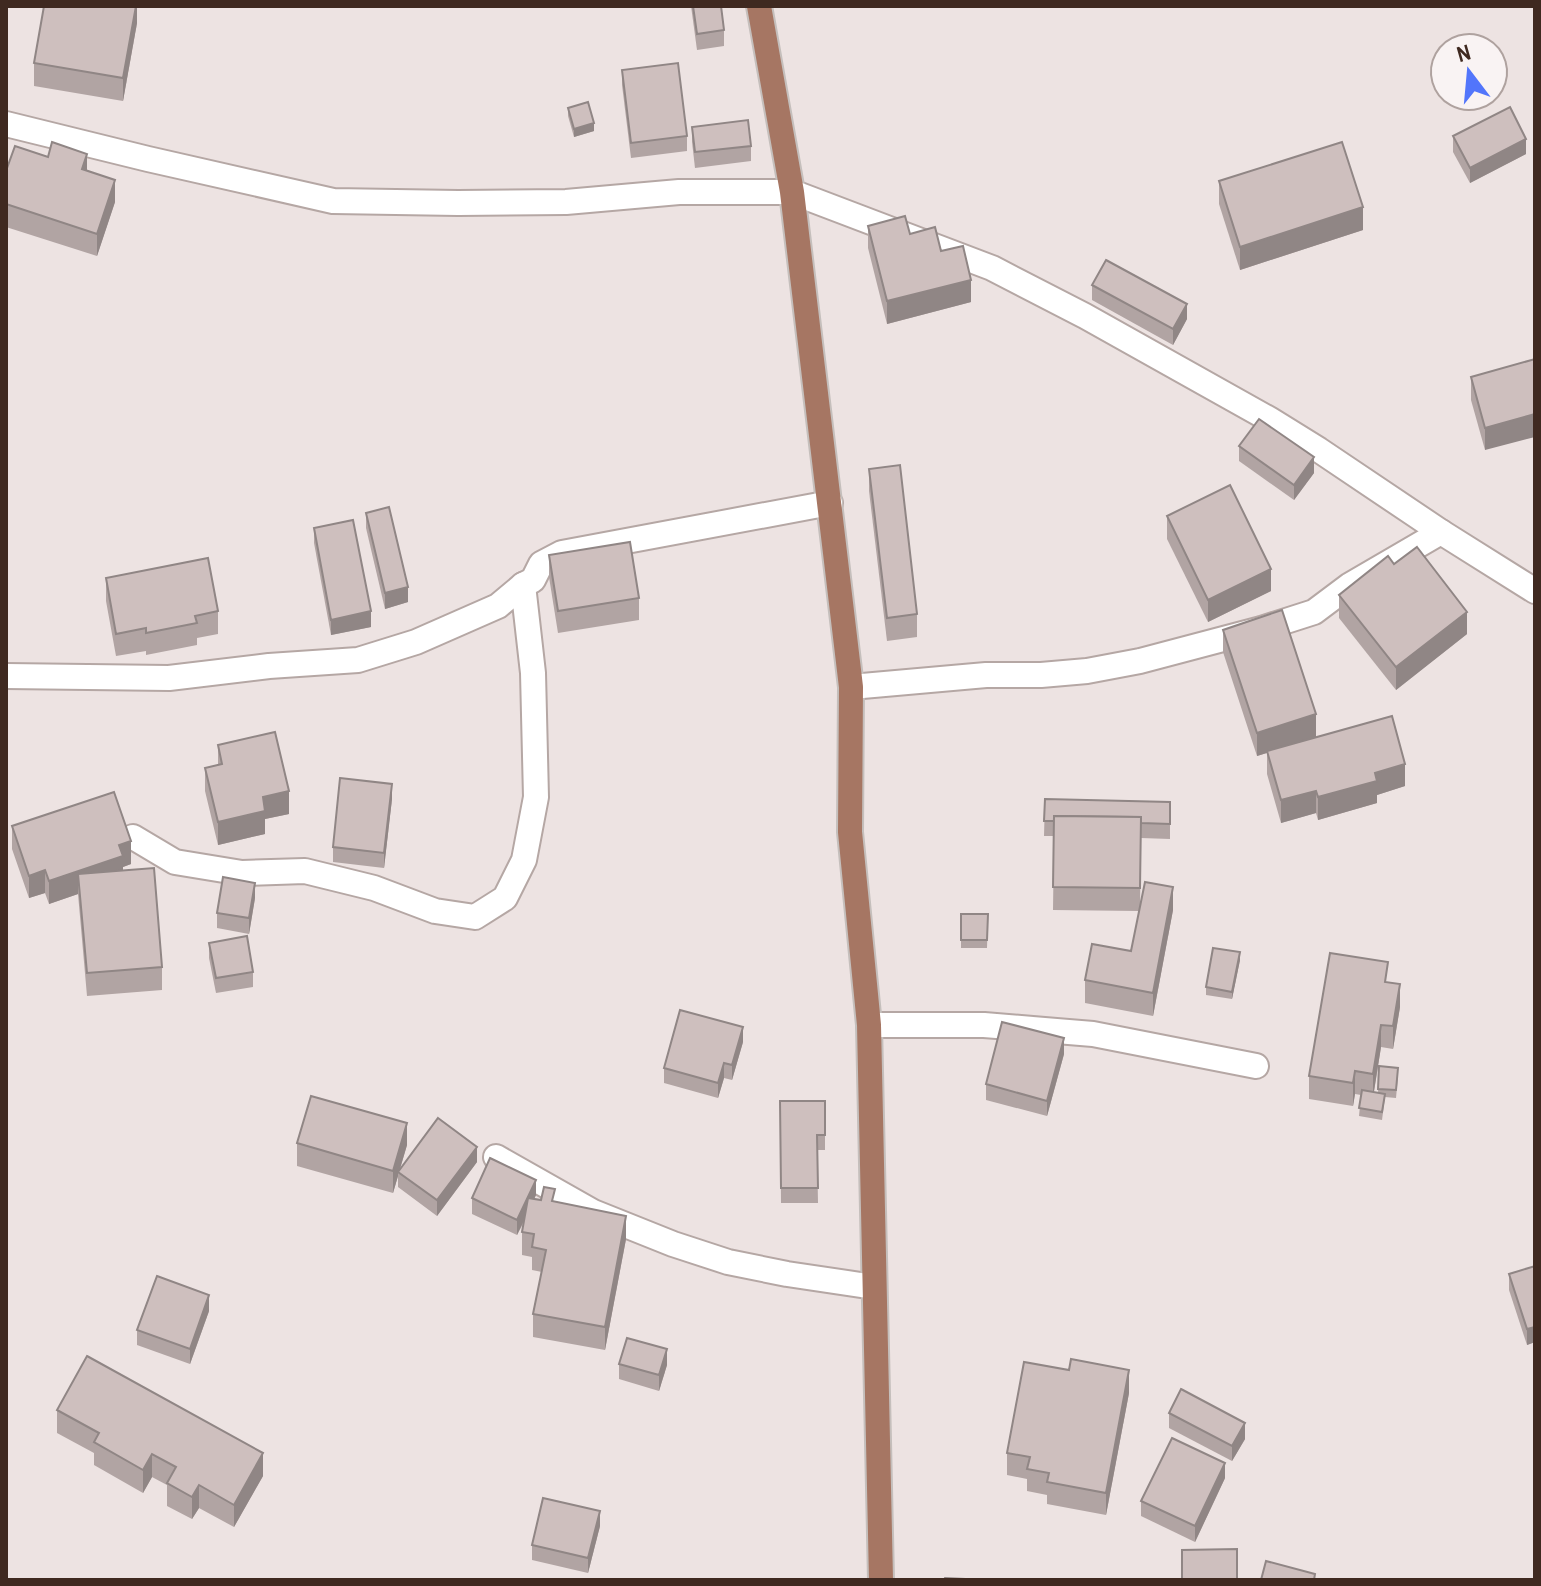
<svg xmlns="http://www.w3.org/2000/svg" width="1541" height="1586" font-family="'Archivo Narrow',sans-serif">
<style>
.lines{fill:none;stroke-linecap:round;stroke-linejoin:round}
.minor-casing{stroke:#b5a7a4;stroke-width:28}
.major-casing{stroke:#c5bfbc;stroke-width:28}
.minor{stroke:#fff;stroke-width:24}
.major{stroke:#a67663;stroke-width:24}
.wall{fill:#b1a4a3}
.shaded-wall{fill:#908685}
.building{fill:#cebfbe;stroke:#908685;stroke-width:2}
</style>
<rect width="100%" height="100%" fill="#ede3e2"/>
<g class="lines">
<defs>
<g id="minor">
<path d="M6 124 148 159 333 201 458 203 566 202 679 192H792L992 268 1085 316 1269 419 1319 450 1441 532 1535 591"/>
<path d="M6 676 169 678 269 666 358 660 416 642 498 606 523 585 533 580 541 564 562 553 830 503"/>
<path d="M851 687 986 675H1041L1087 671 1140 661 1261 629 1314 612 1350 585 1441 532"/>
<path d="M133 837 175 862 242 873 305 871 374 888 435 911 475 917 505 898 524 860 536 797 533 673 523 585"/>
<path d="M869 1025H984L1093 1034 1256 1066"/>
<path d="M496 1157 593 1212 673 1244 728 1262 787 1274 874 1287"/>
</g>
<path id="major" d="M759 6 792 192 851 687 850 832 869 1025 881 1580"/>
</defs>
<use href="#minor" class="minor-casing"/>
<use href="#major" class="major-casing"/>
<use href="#minor" class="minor"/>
<use href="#major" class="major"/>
</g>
<g class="wall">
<path d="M137 6V23L123 101 34 86V63Z"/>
<path d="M691 6H721L724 30V46L697 50Z"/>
<path d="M622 70 687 136V151L631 158 622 85Z"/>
<path d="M568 108 594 131 574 137 568 116Z"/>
<path d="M692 127 751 146V161L695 168 692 142Z"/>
<path d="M1453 136 1526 154 1470 183 1453 152Z"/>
<path d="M6 171H87L115 202 97 256 6 227Z"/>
<path d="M1219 181 1363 230 1240 270 1219 204Z"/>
<path d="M868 226 910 234 941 251 971 302 887 324 868 248Z"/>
<path d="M1092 285 1187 319 1173 345 1092 300Z"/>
<path d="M1535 359 1485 450 1471 400V377Z"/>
<path d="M1239 446 1314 473 1294 500 1239 461Z"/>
<path d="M869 469 917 614V637L887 641 869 491Z"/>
<path d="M366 513 408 602 385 609 366 528Z"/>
<path d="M1167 516 1271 591 1208 622 1167 539Z"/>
<path d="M314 528 371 627 331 635 314 543Z"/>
<path d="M549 555 639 598V620L558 633 549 577Z"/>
<path d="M1394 564 1467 634 1396 690 1339 618V595Z"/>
<path d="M106 578 218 611V634L197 638V645L146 655V651L116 656 106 601Z"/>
<path d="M1223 630 1316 737 1405 786 1377 795V803L1318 820 1316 813 1281 823 1267 774V753L1257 756 1223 652Z"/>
<path d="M218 745 289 814 265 819V834L218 845 205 791V768L218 765Z"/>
<path d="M392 799 384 868 333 862V847Z"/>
<path d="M1045 799 1170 802V839L1141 838 1140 907 1173 910 1153 1016 1085 1003V980L1131 951 1139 911 1053 910 1054 836H1044Z"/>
<path d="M12 826 131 864 123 867V871L162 967V990L87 996 78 894 49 904 45 893 29 898 12 849Z"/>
<path d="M255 898 249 934 217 928V913Z"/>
<path d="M961 914H988L987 948H961Z"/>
<path d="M209 943 253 972V987L216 993 209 958Z"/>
<path d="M1240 960 1232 999 1206 995V987Z"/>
<path d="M1388 982 1400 1007 1393 1049 1381 1047 1374 1092 1378 1093 1379 1066 1398 1076 1396 1098 1385 1097 1382 1120 1359 1116 1361 1095 1355 1094 1353 1106 1309 1099V1076Z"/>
<path d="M743 1042 732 1080 724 1078 718 1098 664 1083V1068Z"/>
<path d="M1064 1054 1047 1116 986 1100V1084Z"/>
<path d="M780 1101H825V1150H817L818 1203H781Z"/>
<path d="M297 1143 407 1145 400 1169 477 1162 437 1216 398 1187V1176L393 1193 297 1166Z"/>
<path d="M536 1195 534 1199 555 1202 626 1239 605 1350 533 1337V1314L542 1272 532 1270V1257L522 1255V1232L524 1222 517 1235 472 1214V1198Z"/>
<path d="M1535 1266V1342L1527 1345 1509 1290V1274Z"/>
<path d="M209 1311 190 1364 137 1345V1330Z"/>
<path d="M619 1364 667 1365 659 1391 619 1379Z"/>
<path d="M1129 1393 1106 1515 1047 1504V1495L1027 1491V1479L1007 1475V1453Z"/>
<path d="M57 1410 263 1476 234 1527 199 1508 192 1519 167 1506V1485L152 1477 143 1493 94 1465V1453L57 1433Z"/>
<path d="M1169 1413 1245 1439 1232 1461 1169 1428Z"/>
<path d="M1225 1478 1195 1542 1141 1516V1501Z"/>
<path d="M600 1526 588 1573 532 1560V1545Z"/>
</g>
<g class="shaded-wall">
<path d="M136 6H137V23L123 101V78Z"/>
<path d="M594 123V131L574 137V129Z"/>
<path d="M1526 139V154L1470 183V168Z"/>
<path d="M87 154V177L82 169Z"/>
<path d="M115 180V202L97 256V234Z"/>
<path d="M1363 207V230L1240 270V247Z"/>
<path d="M971 280V302L887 324V301Z"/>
<path d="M1187 304V319L1173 345V329Z"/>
<path d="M1535 414V437L1485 450V428Z"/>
<path d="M1314 457V473L1294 500V485Z"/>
<path d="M1271 569V591L1208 622V600Z"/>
<path d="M408 587V602L385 609V593Z"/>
<path d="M371 611V627L331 635V620Z"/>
<path d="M1467 612V634L1396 690V667Z"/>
<path d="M1316 714V737L1257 756V733Z"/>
<path d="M1405 764V786L1377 795V803L1318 820V797L1375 773Z"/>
<path d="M392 784V799L384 868V853Z"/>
<path d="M289 791V814L265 819V834L218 845V822L263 797Z"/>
<path d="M1316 791V813L1281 823V800Z"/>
<path d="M131 841V864L123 867V879L78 874V894L49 904V881L119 845Z"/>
<path d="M45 870V893L29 898V876Z"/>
<path d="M255 883V898L249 934V918Z"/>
<path d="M1173 887V910L1153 1016V993Z"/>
<path d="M1240 952V960L1232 999V992Z"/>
<path d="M1400 984V1007L1393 1049V1026Z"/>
<path d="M1381 1025V1047L1373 1097V1074Z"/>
<path d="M743 1027V1042L732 1080V1065Z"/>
<path d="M1064 1038V1054L1047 1116V1101Z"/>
<path d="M724 1063V1078L718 1098V1083Z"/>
<path d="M1355 1071V1094L1353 1106V1083Z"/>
<path d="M407 1123V1145L399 1172H398V1176L393 1193V1171Z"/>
<path d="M477 1147V1162L437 1216V1200Z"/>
<path d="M536 1180V1195L517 1235V1220Z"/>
<path d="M626 1216V1239L605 1350V1327Z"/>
<path d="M209 1295V1311L190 1364V1349Z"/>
<path d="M1535 1327V1342L1527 1345V1329Z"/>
<path d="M667 1349V1365L659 1391V1375Z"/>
<path d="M1129 1370V1393L1106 1515V1493Z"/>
<path d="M1245 1423V1439L1232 1461V1446Z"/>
<path d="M263 1453V1476L234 1527V1505Z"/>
<path d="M152 1454V1477L143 1493V1470Z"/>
<path d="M1225 1463V1478L1195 1542V1526Z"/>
<path d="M199 1485V1508L192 1519V1497Z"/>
<path d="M600 1511V1526L588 1573V1558Z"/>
</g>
<g class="building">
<path d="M44 6H136L123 78 34 63Z"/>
<path d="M693 6H721L724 30 697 34Z"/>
<path d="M678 63 687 136 631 143 622 70Z"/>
<path d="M588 102 594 123 574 129 568 108Z"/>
<path d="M1510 107 1526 139 1470 168 1453 136Z"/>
<path d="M748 120 751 146 695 152 692 127Z"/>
<path d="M52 142 87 154 82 169 115 180 97 234 6 204V171L15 146 48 157Z"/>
<path d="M1342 142 1363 207 1240 247 1219 181Z"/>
<path d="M905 216 910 234 935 227 941 251 963 246 971 280 887 301 868 226Z"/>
<path d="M1106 260 1187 304 1173 329 1092 285Z"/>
<path d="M1535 359V414L1485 428 1471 377Z"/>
<path d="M1259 419 1314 457 1294 485 1239 446Z"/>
<path d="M900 465 917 614 887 618 869 469Z"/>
<path d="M1230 485 1271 569 1208 600 1167 516Z"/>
<path d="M389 507 408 587 385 593 366 513Z"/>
<path d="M353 520 371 611 331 620 314 528Z"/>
<path d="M630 542 639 598 558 611 549 555Z"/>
<path d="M1417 547 1467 612 1396 667 1339 595 1388 556 1394 564Z"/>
<path d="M208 558 218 611 195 616 197 623 146 633V628L116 634 106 578Z"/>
<path d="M1282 610 1316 714 1257 733 1223 630Z"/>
<path d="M1392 716 1405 764 1375 773 1377 781 1318 797 1316 791 1281 800 1267 751Z"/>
<path d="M275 732 289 791 263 797 265 811 218 822 205 768 222 764 218 745Z"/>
<path d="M340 778 392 784 384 853 333 847Z"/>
<path d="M114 792 131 841 119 845 123 856 49 881 45 870 29 876 12 826Z"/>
<path d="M1045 799 1170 802V824L1141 823V817L1054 816V821H1044Z"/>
<path d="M1054 816 1141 817 1140 888 1053 887Z"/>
<path d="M154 868 162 967 87 973 78 874Z"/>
<path d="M223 877 255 883 249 918 217 913Z"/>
<path d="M1145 882 1173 887 1153 993 1085 980 1092 944 1131 951Z"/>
<path d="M961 914H988L987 940H961Z"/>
<path d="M247 936 253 972 216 978 209 943Z"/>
<path d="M1213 948 1240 952 1232 992 1206 987Z"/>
<path d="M1330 953 1388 962 1385 982 1400 984 1393 1026 1381 1025 1373 1074 1355 1071 1353 1083 1309 1076Z"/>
<path d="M680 1010 743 1027 732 1065 724 1063 718 1083 664 1068Z"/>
<path d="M1002 1022 1064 1038 1047 1101 986 1084Z"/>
<path d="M1379 1066 1398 1068 1396 1090 1378 1089Z"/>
<path d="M1362 1090 1385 1094 1382 1112 1359 1108Z"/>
<path d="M311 1096 407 1123 393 1171 297 1143Z"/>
<path d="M780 1101H825V1135H817L818 1188H781Z"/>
<path d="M438 1118 477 1147 437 1200 398 1172Z"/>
<path d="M490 1158 536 1180 517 1220 472 1198Z"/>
<path d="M544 1187 555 1189 552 1201 626 1216 605 1327 533 1314 546 1250 532 1247 534 1234 522 1232 528 1198 541 1200Z"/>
<path d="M1535 1266V1327L1527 1329 1509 1274Z"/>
<path d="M157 1276 209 1295 190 1349 137 1330Z"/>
<path d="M627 1338 667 1349 659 1375 619 1364Z"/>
<path d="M87 1356 263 1453 234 1505 199 1485 192 1497 167 1483 176 1467 152 1454 143 1470 94 1442 99 1433 57 1410Z"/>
<path d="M1071 1359 1129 1370 1106 1493 1047 1482 1049 1473 1027 1469 1030 1457 1007 1453 1024 1362 1069 1370Z"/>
<path d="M1181 1389 1245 1423 1232 1446 1169 1413Z"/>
<path d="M1172 1438 1225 1463 1195 1526 1141 1501Z"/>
<path d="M543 1498 600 1511 588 1558 532 1545Z"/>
<path d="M1237 1549V1580H1182V1550Z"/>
<path d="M1266 1561 1315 1574 1314 1580H1261Z"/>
<path d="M945 1578 986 1580H944Z"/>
</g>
<rect width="1541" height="1586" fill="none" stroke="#3f2920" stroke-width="16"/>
<g transform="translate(1469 72) rotate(344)"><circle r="38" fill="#f9f3f3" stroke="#afa29f" stroke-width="2"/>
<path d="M0-6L14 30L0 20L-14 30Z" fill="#5275fb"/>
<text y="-12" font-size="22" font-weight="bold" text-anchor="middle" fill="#3f2920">N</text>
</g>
</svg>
